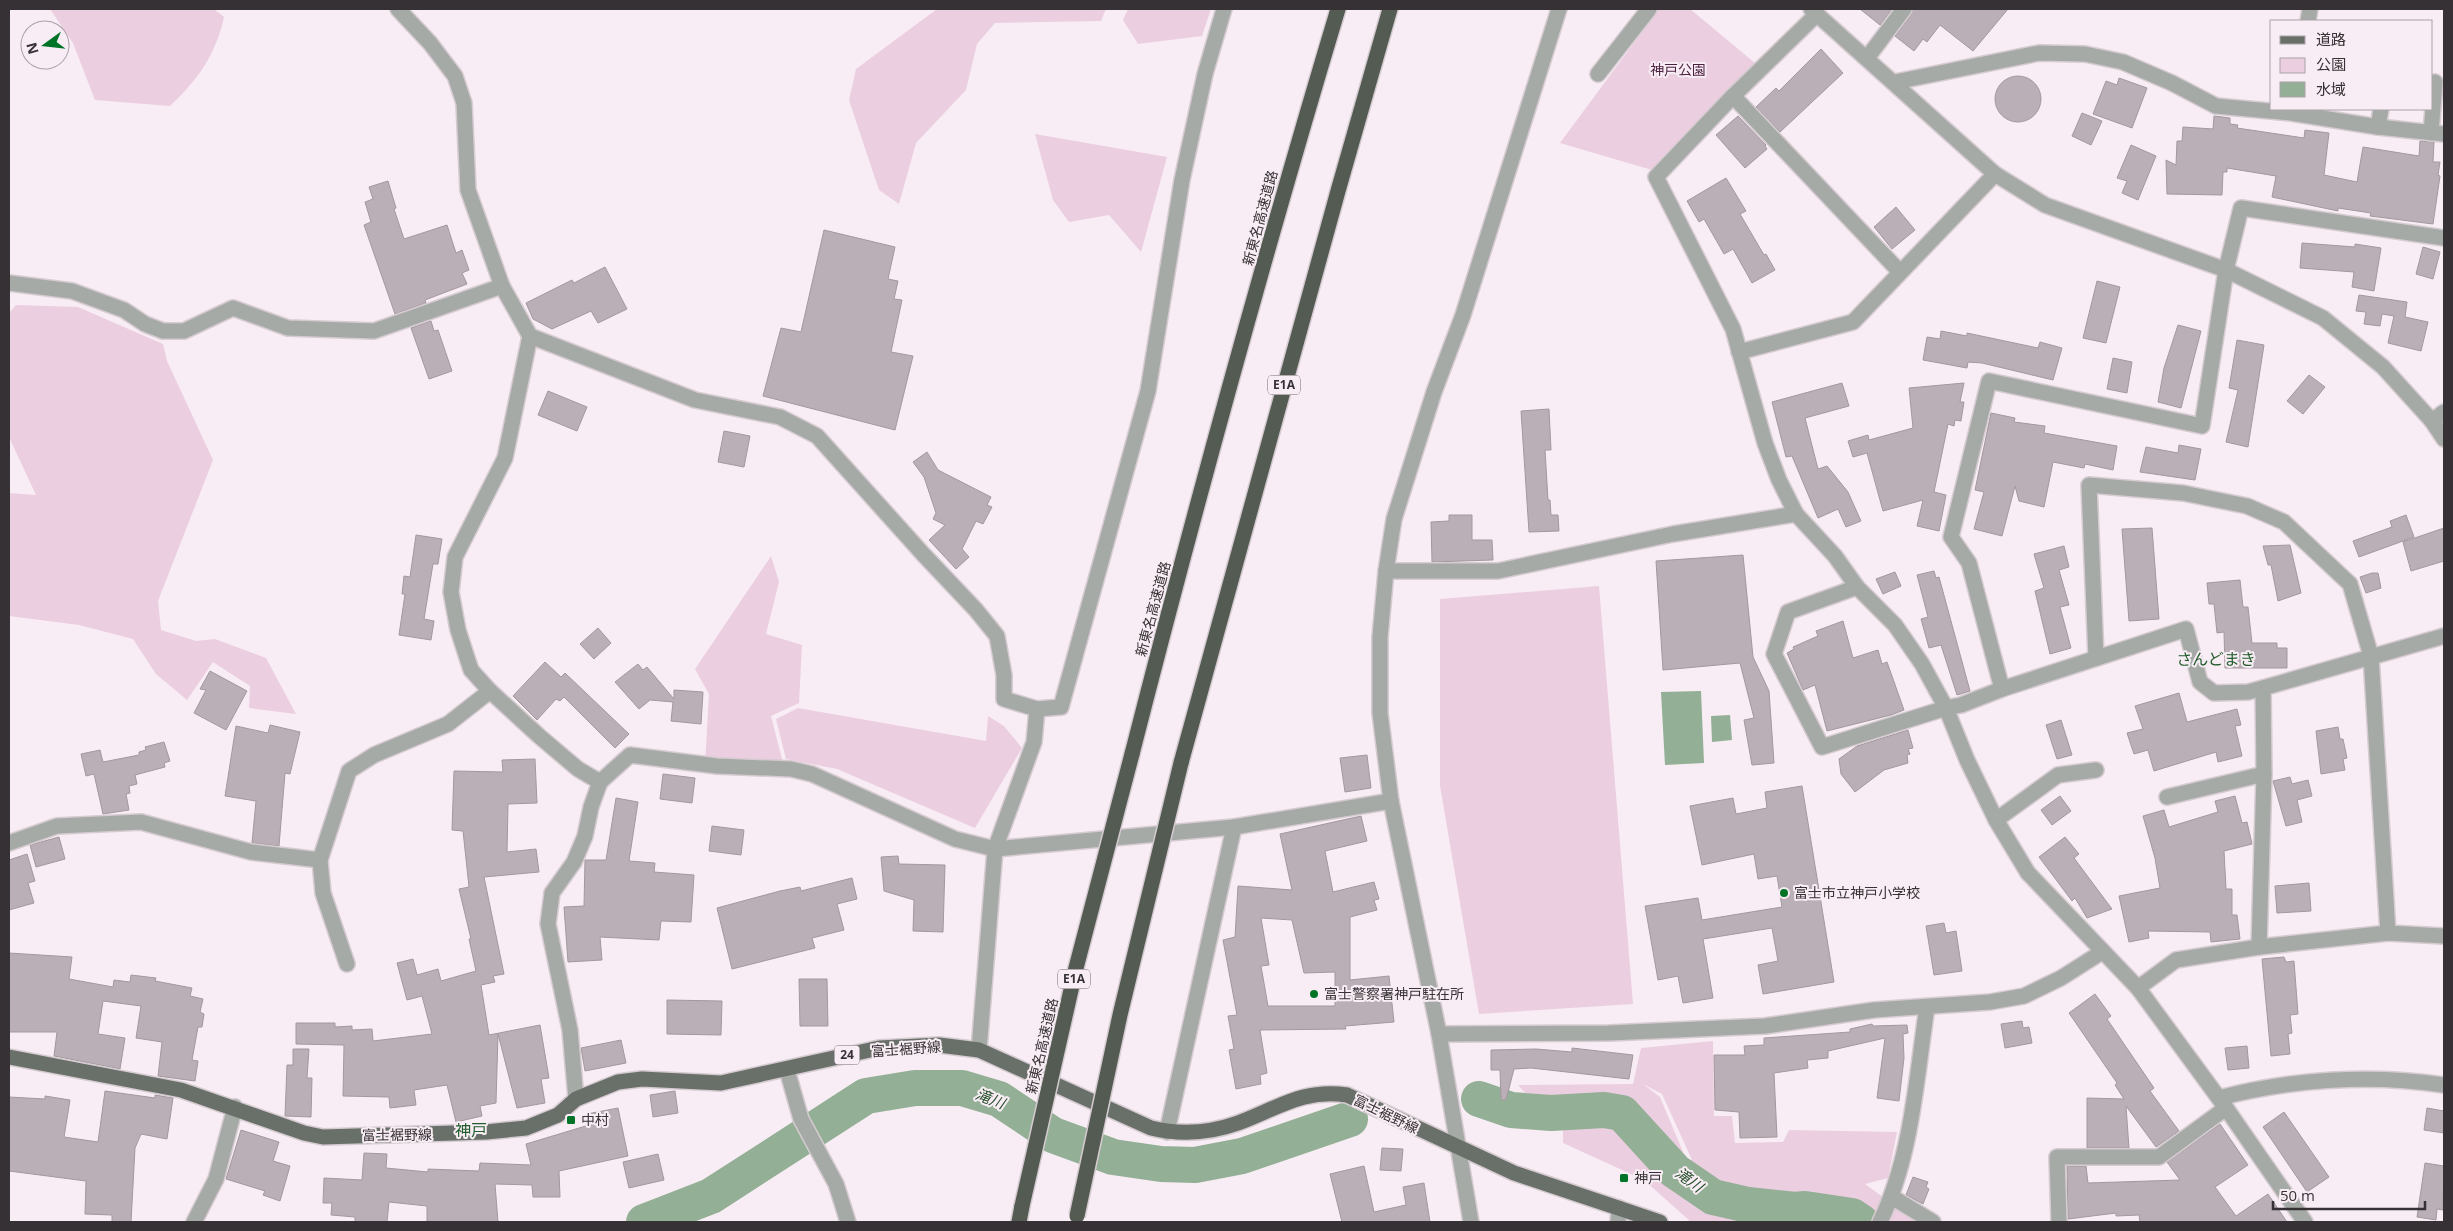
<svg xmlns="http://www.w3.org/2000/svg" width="2453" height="1231" font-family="'Open Sans','Noto Sans JP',sans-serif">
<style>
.green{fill:#eccee1;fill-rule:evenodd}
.water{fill:#93af95}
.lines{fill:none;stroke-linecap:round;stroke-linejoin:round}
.river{stroke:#93af95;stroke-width:36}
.building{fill:#baafb6;stroke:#a2989e;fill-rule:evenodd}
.minor-casing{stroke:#d5cbd1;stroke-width:18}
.major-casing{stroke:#d5cbd1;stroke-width:18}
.highway-casing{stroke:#d5cbd1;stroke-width:18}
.minor{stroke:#a6aaa6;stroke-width:15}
.major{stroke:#697069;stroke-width:15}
.highway{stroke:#535b53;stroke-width:15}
.highway-bridge-casing{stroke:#d5cbd1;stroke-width:18;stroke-linecap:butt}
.highway-bridge{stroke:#535b53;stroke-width:15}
.poi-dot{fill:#007327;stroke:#f8edf4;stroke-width:2}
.labels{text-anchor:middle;stroke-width:4;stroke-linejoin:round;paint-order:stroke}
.shield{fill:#f8edf4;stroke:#70696e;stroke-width:1}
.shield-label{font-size:12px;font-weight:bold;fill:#363134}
.park-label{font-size:14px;fill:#4d2241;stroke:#f8edf4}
.street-label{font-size:14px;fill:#363134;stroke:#f8edf4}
.poi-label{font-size:14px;fill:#363134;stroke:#f8edf4;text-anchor:start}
.water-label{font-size:15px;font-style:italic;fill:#244e2a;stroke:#f8edf4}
.quarter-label{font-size:16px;fill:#215d2c;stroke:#f8edf4}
</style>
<rect width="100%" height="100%" fill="#f8edf4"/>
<g class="green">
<path d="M50 9H214L224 17C216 54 198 80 170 106L95 100 73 43Z"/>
<path d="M937 9H1106L1101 21 995 23 977 44 966 90 916 143 899 204 879 190 849 100 856 69Z"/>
<path d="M1128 9H1211L1202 36 1138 44 1123 20Z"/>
<path d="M1659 9H1690L1755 63 1652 170 1560 143Z"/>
<path d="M1035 134 1167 157 1141 252 1109 215 1069 222 1053 200Z"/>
<path d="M16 305 78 307 163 344 167 361 213 460 158 601 161 630 196 641 215 639 266 658 296 714 249 708 250 686 213 662 187 700 156 674 133 639 79 625 9 616V493L36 495 9 437V313Z"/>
<path d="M771 556 779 582 766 634 802 645 799 703 771 716 783 763 705 765 709 694 695 669Z"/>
<path d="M1599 586 1633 1004 1479 1014 1440 786V599Z"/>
<path d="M798 708 986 741 988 716 1004 726 1022 748 975 828 837 769 786 759 776 719Z"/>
<path d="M1713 1041 1714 1116H1732L1735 1143 1783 1142 1789 1130 1897 1132 1888 1178 1865 1184 1917 1222H1779L1760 1219 1756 1222H1691L1644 1180 1563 1143V1110L1529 1097 1518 1085 1633 1084 1641 1048ZM1643 1084 1662 1094 1692 1160 1686 1159 1660 1097Z"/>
</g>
<g class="water">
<path d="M1701 691 1704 763 1665 765 1661 692Z"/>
<path d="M1730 715 1732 740 1712 742 1711 716Z"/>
</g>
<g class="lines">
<g class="river">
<path d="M1479 1099 1511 1110 1551 1113 1604 1110 1622 1113 1675 1171 1713 1197 1748 1205 1795 1210 1805 1209 1852 1216 1861 1222"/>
<path d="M644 1222 711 1196 866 1096 915 1088H962L999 1099 1053 1135 1113 1157 1161 1164 1195 1165 1242 1156 1350 1119"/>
</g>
</g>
<g class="building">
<path d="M1860 9H1892L1880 25Z"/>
<path d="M1913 9H2008L1973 51 1940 25 1927 42 1923 39 1914 51 1895 36 1911 15Z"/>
<path d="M1821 49 1843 73 1780 132 1756 107 1776 88 1779 91Z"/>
<circle cx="2018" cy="99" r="23"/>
<path d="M2119 78 2147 88 2132 128 2093 114 2106 81 2117 85Z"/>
<path d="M2082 113 2102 121 2091 145 2072 136Z"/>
<path d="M1738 116 1766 145 1765 146 1767 149 1745 168 1716 135Z"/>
<path d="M2214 116 2230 118V124L2238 125 2237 128 2304 138 2305 130 2329 133 2324 175 2357 182 2363 147 2419 156 2420 141 2434 142 2433 162H2440L2438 175 2440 176 2433 224 2370 216 2371 213 2338 208V211L2272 197 2276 176 2227 168V172H2223L2222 195 2167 194 2166 160 2176 165 2177 141H2182L2183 127 2213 129Z"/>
<path d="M2131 145 2156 156 2138 200 2122 193 2127 181 2117 178Z"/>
<path d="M1726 178 1746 211 1740 214 1764 255 1766 254 1775 270 1752 283 1733 249 1724 254 1704 219 1699 222 1687 201Z"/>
<path d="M388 181 396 208 394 209 404 239 447 225 456 253 462 250 469 270 462 273 467 284 425 300 426 303 395 314 364 225 371 222 365 202 373 199 369 187Z"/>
<path d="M1896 207 1915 230 1892 249 1874 227Z"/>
<path d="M824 230 895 247 888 279 898 281 894 299 902 300 891 352 913 356 895 430 763 396 781 328 801 332Z"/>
<path d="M2302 243 2355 247V244L2381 248 2374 291 2352 287 2354 272 2300 268Z"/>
<path d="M2423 247 2440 252 2433 279 2416 274Z"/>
<path d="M605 267 627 309 598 323 591 311 552 329 533 319 526 303 572 280 574 283Z"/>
<path d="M2097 281 2120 287 2106 343 2083 338Z"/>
<path d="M2359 295 2407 302 2405 317 2428 322 2421 351 2388 343 2394 316 2382 314 2380 326 2364 324 2366 312 2356 311Z"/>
<path d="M431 321 434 331 438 330 452 371 429 379 411 328Z"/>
<path d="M2178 325 2201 331 2181 408 2158 402 2164 368Z"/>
<path d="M1941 331 1967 336V333L2038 348 2040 342 2062 348 2053 380 1982 363 1968 362 1967 368 1923 360 1927 337 1940 339Z"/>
<path d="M2237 340 2264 345 2248 447 2226 442 2238 390 2229 388Z"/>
<path d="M2113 358 2132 362 2127 393 2107 389Z"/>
<path d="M2309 375 2325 387 2303 414 2287 401Z"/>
<path d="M1842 383 1849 406 1805 418 1818 469 1827 466 1848 492 1861 521 1846 527 1838 509 1818 518 1792 456 1786 457 1772 402Z"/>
<path d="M1964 383 1960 402H1964L1961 421 1955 420 1954 426 1948 424 1934 492 1946 495 1939 531 1917 526 1923 500 1883 511 1867 453 1853 457 1848 441 1868 435 1869 440 1913 428 1909 388Z"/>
<path d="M548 391 587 407 577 431 538 415Z"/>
<path d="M1549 409 1551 450H1545L1548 500H1550L1551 515H1558L1559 531 1529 532 1521 411Z"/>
<path d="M1991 413 2015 418 2014 422 2045 426 2044 433 2117 446 2113 470 2085 464 2084 468 2053 462 2044 507 2019 501 2015 486 2002 536 1974 529 1984 492 1975 490Z"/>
<path d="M724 431 750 436 744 467 718 462Z"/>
<path d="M2179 445 2201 449 2195 480 2140 472 2146 447 2178 453Z"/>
<path d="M927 452 938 470 991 497 987 505 992 507 983 524 976 521 962 549 969 557 956 569 929 540 945 525 933 519 936 513 924 477 913 462Z"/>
<path d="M1449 515H1472V540H1492L1493 560 1432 562 1431 522 1449 521Z"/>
<path d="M2406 515 2414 537 2359 557 2353 541 2392 527 2390 521Z"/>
<path d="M2152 528 2159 619 2129 621 2122 529Z"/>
<path d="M2444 528V561L2411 571 2403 542Z"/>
<path d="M416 535 442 539 438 564H433L424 619 434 621 431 640 399 635 405 594H402L404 576 410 577Z"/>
<path d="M2290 545 2301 593 2278 601 2271 565H2268L2263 546Z"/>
<path d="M2064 546 2069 567 2059 570 2069 605 2060 607 2071 648 2050 654 2035 591 2044 588 2034 554Z"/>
<path d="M1743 555 1753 657 1769 691 1774 763 1752 765 1744 720 1754 718 1740 663 1663 670 1656 561Z"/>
<path d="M1934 571 1936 578 1939 577 1970 691 1957 695 1941 645 1929 648 1921 619 1928 617 1917 575Z"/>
<path d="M1895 572 1901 586 1883 594 1876 579Z"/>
<path d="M2372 573H2378L2381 588 2366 593 2360 577Z"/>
<path d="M2240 580 2243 607H2248L2252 643H2277V648H2287V668H2225L2224 632 2217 633 2214 604H2209L2207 583Z"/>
<path d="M1843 621 1853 658 1878 650 1882 664 1887 662 1904 710 1891 715 1827 731 1815 685 1803 690 1787 653 1794 649 1793 647 1818 636 1816 631Z"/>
<path d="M598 628 611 643 594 659 580 644Z"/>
<path d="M545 662 561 677 565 673 629 734 615 748 564 697 560 701 556 699 537 720 513 696Z"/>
<path d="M638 664 643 670 647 667 674 699V690L703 692 701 724 671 721 673 702 650 700 639 709 615 682Z"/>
<path d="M210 671 247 691 226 730 194 713 206 690 200 689Z"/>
<path d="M2179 693 2187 722 2237 709 2241 725 2235 726 2242 756 2218 762 2216 752 2154 771 2148 750 2134 754 2127 733 2143 729 2135 706Z"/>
<path d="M2061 720 2072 755 2057 759 2046 725Z"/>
<path d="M270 725 300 732 290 774 285 773 279 846 252 843 256 801 225 796 236 726 268 733Z"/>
<path d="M2338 727 2340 739H2343L2347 758 2343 759 2345 770 2321 774 2316 731Z"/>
<path d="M1908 730 1913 748 1908 749 1910 754 1907 755 1908 763 1884 770 1855 792 1841 774 1839 759 1857 746Z"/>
<path d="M164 742 170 761 164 763 165 767 135 775 137 784 129 786 130 793 126 794 129 810 103 814 94 774 86 776 81 754 100 750 103 762 139 755V752L146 750 145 747Z"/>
<path d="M1367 755 1371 788 1345 792 1340 758Z"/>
<path d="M535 759 537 803 508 804 507 852 536 849 539 872 484 877 504 974 493 976 495 982 481 985 489 1035 540 1025 549 1078 541 1079 545 1103 517 1108 498 1034 496 1103 480 1106 482 1116 456 1122 447 1085 414 1090 416 1105 390 1108 389 1097 343 1096 344 1045 296 1044V1023H335V1027L352 1026V1030L372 1029 373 1041 432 1034 422 996 407 1000 397 963 413 959 417 975 438 969 441 981 476 971 469 939H471L459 889 469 887 463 831 452 830 454 771 503 772 502 760Z"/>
<path d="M663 774 695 778 692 803 660 799Z"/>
<path d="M2290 777 2292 784 2308 780 2312 796 2297 800 2302 822 2286 826 2273 781Z"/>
<path d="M1802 786 1834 982 1763 994 1758 965 1778 961 1772 928 1703 939 1713 998 1683 1003 1678 976 1658 980 1645 906 1698 898 1702 920 1782 907 1777 876 1758 879 1754 854 1702 865 1690 806 1733 798 1736 814 1767 808 1765 792Z"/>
<path d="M2060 796 2071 811 2052 825 2041 810Z"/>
<path d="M2235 796 2242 823 2247 822 2252 844 2224 851 2226 889H2232V915H2237L2240 939 2211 942 2210 932 2148 931 2149 938 2129 942 2119 896 2160 888 2155 858 2143 816 2164 810 2169 827 2218 812 2215 801Z"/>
<path d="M616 798 638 802 629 861 655 863 654 872 694 875 691 922 661 921 659 940 600 937 602 960 568 962 564 907 584 906 585 860H606Z"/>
<path d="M1361 816 1367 841 1325 851 1333 892 1374 882 1379 899 1374 900 1377 910 1350 917V980L1389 976 1394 1022 1345 1026 1346 1029 1260 1030 1267 1073 1260 1075 1261 1084 1236 1089 1229 1050 1234 1049 1228 1016 1237 1015 1223 940 1235 937 1238 886 1292 890 1280 834ZM1261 918 1292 920 1304 973 1335 972V1006H1268L1261 966 1269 965Z"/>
<path d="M712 826 744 830 741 855 709 851Z"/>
<path d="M59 837 65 859 36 867 30 845Z"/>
<path d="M2065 837 2079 854 2074 858 2112 909 2087 918 2075 898 2072 901 2039 857Z"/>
<path d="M27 854 35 881 28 883 34 903 9 910V860Z"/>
<path d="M898 856 899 864 945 865 943 932 913 931 914 900 884 891 881 857Z"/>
<path d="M852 878 857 899 837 904 844 930 812 938 815 948 732 969 717 908 780 891 800 887 801 891Z"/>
<path d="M2309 883 2311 911 2277 913 2275 886Z"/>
<path d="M1944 923 1946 933 1956 931 1962 971 1934 975 1926 926Z"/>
<path d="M9 953 72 957 69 979 113 987 114 980 130 982 131 975 156 978 155 981 192 988 190 996 203 999 200 1012 204 1014 202 1027H198L192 1060 198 1061 195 1081 158 1076 162 1042 136 1038 141 1006 103 1001 98 1034 125 1038 120 1069 54 1056 57 1032H9Z"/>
<path d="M2284 957 2286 962 2294 961 2298 1014 2290 1015 2292 1033 2288 1034 2290 1054 2271 1056 2262 959Z"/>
<path d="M799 979H827L828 1026H800Z"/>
<path d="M2095 994 2111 1016 2107 1019 2154 1088 2150 1091 2179 1131 2156 1147 2126 1106 2129 1148H2087V1098L2124 1099 2115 1085 2117 1083 2069 1013Z"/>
<path d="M667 1000 722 1001 721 1035 667 1034Z"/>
<path d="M2022 1021 2023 1028 2029 1027 2032 1043 2005 1048 2001 1024Z"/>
<path d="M1872 1024 1873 1026 1907 1025 1908 1033 1903 1034 1904 1058 1899 1101 1877 1098 1885 1038 1828 1051V1058L1807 1060 1808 1068 1774 1073 1777 1137 1740 1138 1739 1112 1715 1110 1714 1055H1745L1744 1046 1764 1045V1038L1850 1032V1029Z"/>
<path d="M621 1040 626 1063 585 1071 581 1048Z"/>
<path d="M2247 1046 2249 1068 2228 1070 2225 1048Z"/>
<path d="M1572 1048 1633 1055 1629 1079 1531 1068 1514 1069 1506 1100H1501L1500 1070H1491V1050L1536 1049 1572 1052Z"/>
<path d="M293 1049H309L307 1078H312L311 1117 285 1116 287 1065H293Z"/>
<path d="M105 1091 155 1098V1095L173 1098 167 1139 141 1134 135 1148 131 1222H112V1215L85 1214 86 1181 9 1171V1097L45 1099V1096L70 1100 64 1137 98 1142Z"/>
<path d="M675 1091 678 1113 653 1117 650 1095Z"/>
<path d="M618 1108 628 1156 559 1171 560 1197H533L532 1185 495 1184 498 1222H427V1206L389 1202 387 1222H355V1217L331 1215 332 1203H323L324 1178 362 1180 364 1153 387 1154 386 1168 428 1172V1169L479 1171 480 1163 531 1165 526 1144 589 1125 587 1114Z"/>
<path d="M2427 1108 2444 1111V1133L2424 1130Z"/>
<path d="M2284 1112 2329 1177 2307 1192 2263 1127Z"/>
<path d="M2220 1124 2248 1165 2215 1187 2236 1216 2268 1194 2287 1222H2140L2139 1215 2116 1216V1213L2068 1219 2067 1166H2086L2088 1183 2180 1180 2167 1162Z"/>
<path d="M241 1130 279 1142 273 1161 290 1166 280 1201 263 1195 265 1191 226 1179Z"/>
<path d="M1382 1148 1403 1149 1401 1171 1380 1170Z"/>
<path d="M658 1154 664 1180 629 1188 623 1162Z"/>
<path d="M2425 1163 2444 1166 2443 1210 2437 1209 2436 1220 2417 1217Z"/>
<path d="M1364 1166 1374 1212 1406 1205 1403 1187 1424 1183 1430 1222H1342L1330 1174Z"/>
<path d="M1913 1177 1928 1182 1926 1187 1929 1189 1923 1204 1906 1195Z"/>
</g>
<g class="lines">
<defs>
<g id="minor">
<path d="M398 9 430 43 455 76 464 103 468 190 502 286 530 336 695 400 780 417 817 436 923 554 976 610 997 636 1004 675V699L1037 709 1034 742 995 849 979 1050"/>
<path d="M1811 9 1995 174 2045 205 2226 270 2323 318 2383 367 2432 421 2444 439"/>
<path d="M1817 14 1733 96 1900 272"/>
<path d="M2308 21 2310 9"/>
<path d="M1867 58 1904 9"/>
<path d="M1598 74 1649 9"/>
<path d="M1895 82 2039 53 2085 54 2123 62 2172 83 2216 106 2291 113 2378 127 2444 134"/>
<path d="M1733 96 1656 177 1733 329 1765 443 1779 480 1796 514 1835 556 1857 587 1895 625 1922 664 1946 708 1967 760 1996 820 2028 873 2138 988 2226 1108 2305 1222"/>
<path d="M2378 127 2381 109"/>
<path d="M2431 133 2435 82"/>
<path d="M9 283 72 291 124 310 145 324 163 331H184L233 308 288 328 374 331 502 286"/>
<path d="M530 336 505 458 455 557 451 592 458 630 471 670 490 691 539 736 578 769 600 782 591 807 585 836 574 862 552 893 548 924 570 1030 576 1099"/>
<path d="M1739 352 1853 322 1995 174"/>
<path d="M2432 421 2444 412"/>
<path d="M1386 571H1498L1673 534 1796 514"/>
<path d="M1857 587 1788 612 1774 654 1822 747 1946 708 1961 705 2002 689 2186 629 2200 682 2214 693 2248 692 2263 688 2444 636"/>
<path d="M2096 657 2089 485 2183 493 2247 506 2284 522 2350 584 2371 656 2388 933 2259 947"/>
<path d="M2002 689 1969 563 1951 537 1989 381 2202 426 2226 270 2241 208 2444 238"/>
<path d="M1037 709 1061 707 1148 391 1182 180 1205 74 1224 9"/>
<path d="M600 782 630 755 717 766 791 769 812 774 955 839 995 849 1234 827 1391 801"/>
<path d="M2167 797 2264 774"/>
<path d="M1996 820 2058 775 2096 770"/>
<path d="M9 843 57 826 141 822 251 852 320 860"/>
<path d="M2388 933 2444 936"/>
<path d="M347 964 323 893 320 860 349 771 374 755 448 724 490 691"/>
<path d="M2138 988 2176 960 2259 947 2264 774 2263 688"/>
<path d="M1439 1034 1609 1033 1765 1026 1874 1010 1990 1002 2024 996 2061 978 2102 952"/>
<path d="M787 1070 801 1119 836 1184 848 1222"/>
<path d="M2219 1098C2291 1079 2370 1074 2444 1085"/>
<path d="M1167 1132 1234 827"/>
<path d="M1892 1197 1933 1222"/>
<path d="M194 1222 216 1179 235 1107"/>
<path d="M1471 1222 1439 1034 1391 801 1380 713V637L1386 571 1394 519 1434 392 1463 315 1559 9"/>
<path d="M1618 1222 1619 1208"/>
<path d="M1880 1222C1912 1156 1916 1080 1927 1007"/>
<path d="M2059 1222 2057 1157H2159L2226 1108"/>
</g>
<path id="major" d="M9 1057 181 1090 304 1133 323 1137 486 1132 526 1128 558 1115 576 1099 618 1082 642 1079 721 1083 879 1048 939 1045 979 1050 1151 1128C1180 1135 1210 1133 1238 1123 1276 1109 1304 1088 1347 1095L1514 1173 1660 1222"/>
<g id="highway">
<path d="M1132 754C1196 504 1264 256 1338 9"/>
<path d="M1181 763 1338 191 1390 9"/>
<path d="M1019 1222 1022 1206"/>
</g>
</defs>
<use href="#minor" class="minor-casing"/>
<use href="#major" class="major-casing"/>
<use href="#highway" class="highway-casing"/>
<use href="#minor" class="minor"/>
<use href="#major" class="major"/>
<use href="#highway" class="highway"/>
<defs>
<g id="highway-bridge">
<path d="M1022 1206 1076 968 1132 754"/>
<path d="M1077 1216 1120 1015 1181 763"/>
</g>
</defs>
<use href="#highway-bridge" class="highway-bridge-casing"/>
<use href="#highway-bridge" class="highway-bridge"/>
</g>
<g class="poi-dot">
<circle cx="1784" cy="893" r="5"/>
<circle cx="1314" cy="994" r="5"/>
<rect x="566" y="1115" width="10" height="10" rx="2.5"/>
<rect x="1619" y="1173" width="10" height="10" rx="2.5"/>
</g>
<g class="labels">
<g class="shield">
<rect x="1268" y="375.5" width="32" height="19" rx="4"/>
<rect x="1058" y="969.5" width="32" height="19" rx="4"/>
<rect x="834.5" y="1045.5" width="25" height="19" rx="4"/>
</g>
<g class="shield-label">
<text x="1284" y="389">E1A</text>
<text x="1074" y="983">E1A</text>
<text x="847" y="1059">24</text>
</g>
<g class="park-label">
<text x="1678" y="75">神戸公園</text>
</g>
<g class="street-label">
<text transform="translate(1260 218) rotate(-75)" y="5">新東名高速道路</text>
<text transform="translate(1153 609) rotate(-75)" y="5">新東名高速道路</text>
<text transform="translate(1042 1046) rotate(-77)" y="5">新東名高速道路</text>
<text transform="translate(906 1049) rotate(-4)" y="5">富士裾野線</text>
<text transform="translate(1386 1114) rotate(26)" y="5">富士裾野線</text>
<text transform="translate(397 1135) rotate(-1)" y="5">富士裾野線</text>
</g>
<g class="poi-label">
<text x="1794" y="898">富士市立神戸小学校</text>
<text x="1324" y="999">富士警察署神戸駐在所</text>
<text x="581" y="1125">中村</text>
<text x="1634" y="1183">神戸</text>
</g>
<g class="water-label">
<text transform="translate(990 1099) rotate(21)" y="5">滝川</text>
<text transform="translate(1689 1180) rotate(36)" y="5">滝川</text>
</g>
<g class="quarter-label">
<text x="2216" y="665">さんどまき</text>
<text x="471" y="1136">神戸</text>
</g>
</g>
<rect width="2453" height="1231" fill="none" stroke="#363134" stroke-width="20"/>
<rect x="2270" y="20" width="162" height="90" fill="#f8edf4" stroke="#aaa2a7"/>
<rect x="2280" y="36" width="25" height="8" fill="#697069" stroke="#aaa2a7"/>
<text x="2316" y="45" font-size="15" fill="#363134">道路</text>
<rect x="2280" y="58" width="25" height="15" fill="#eccee1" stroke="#aaa2a7"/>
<text x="2316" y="70" font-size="15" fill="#363134">公園</text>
<rect x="2280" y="82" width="25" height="15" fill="#93af95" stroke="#aaa2a7"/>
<text x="2316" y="95" font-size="15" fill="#363134">水域</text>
<g transform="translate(45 45) rotate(255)"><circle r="24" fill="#f8edf4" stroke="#aaa2a7"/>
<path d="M0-4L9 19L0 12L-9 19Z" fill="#007327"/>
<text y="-8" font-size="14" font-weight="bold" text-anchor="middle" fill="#363134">N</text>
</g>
<path d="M2273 1201v8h152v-8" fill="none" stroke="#363134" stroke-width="2.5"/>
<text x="2280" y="1201" font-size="15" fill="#363134" stroke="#f8edf4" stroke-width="4" paint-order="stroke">50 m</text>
</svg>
